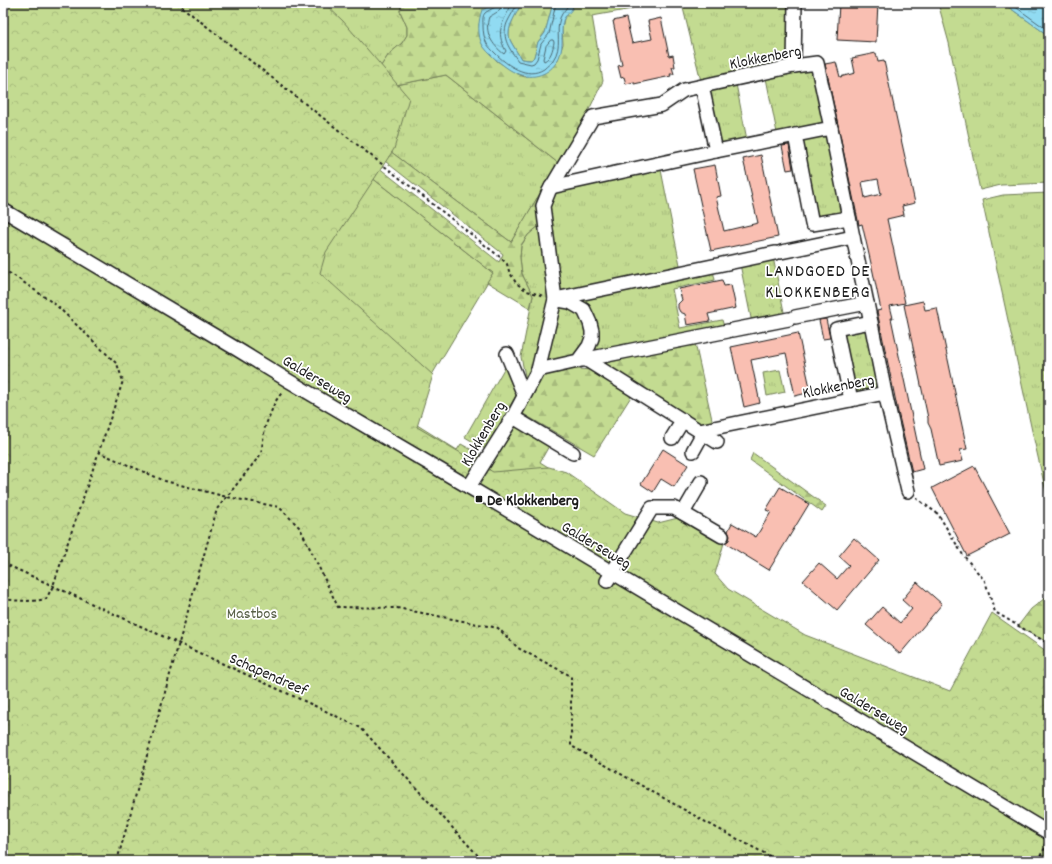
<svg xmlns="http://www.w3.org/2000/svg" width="1052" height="864" font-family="Dekko,sans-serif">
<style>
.grass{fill:url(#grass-tufts);stroke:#707c56}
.forest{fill:url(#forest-firs);stroke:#707c56}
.park{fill:url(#park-crowns);stroke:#707c56}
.water{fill:url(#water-ripples);stroke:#628f9c}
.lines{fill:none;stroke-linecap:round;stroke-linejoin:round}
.shore{stroke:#4b6872;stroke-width:1}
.building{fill:#f9bfb2;stroke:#1c1c1c;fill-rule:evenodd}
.minor-casing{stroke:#1c1c1c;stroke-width:16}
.path{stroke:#1c1c1c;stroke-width:2;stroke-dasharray:3 3;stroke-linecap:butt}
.minor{stroke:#fff;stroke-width:13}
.poi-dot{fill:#1c1c1c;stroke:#fff;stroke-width:1.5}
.labels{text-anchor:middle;stroke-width:3.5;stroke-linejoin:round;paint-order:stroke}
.street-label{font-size:16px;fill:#1c1c1c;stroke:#fff}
.poi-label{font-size:16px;font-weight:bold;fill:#1c1c1c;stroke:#fff;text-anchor:start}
.park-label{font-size:16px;fill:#565f45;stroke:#fff}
.quarter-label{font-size:18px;letter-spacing:1px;fill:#1c1c1c;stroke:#fff}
</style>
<defs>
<pattern id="grass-tufts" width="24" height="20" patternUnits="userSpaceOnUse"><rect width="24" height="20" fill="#c3db91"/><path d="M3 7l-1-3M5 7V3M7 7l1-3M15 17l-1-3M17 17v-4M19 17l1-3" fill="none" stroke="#a7bb7c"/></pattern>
<pattern id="forest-firs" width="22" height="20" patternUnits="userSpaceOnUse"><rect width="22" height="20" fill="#c3db91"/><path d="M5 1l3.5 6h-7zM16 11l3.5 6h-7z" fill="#a7bb7c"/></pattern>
<pattern id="park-crowns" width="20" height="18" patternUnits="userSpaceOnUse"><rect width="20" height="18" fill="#c3db91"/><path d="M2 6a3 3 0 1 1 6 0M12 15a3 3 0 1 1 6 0" fill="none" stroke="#a7bb7c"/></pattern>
<pattern id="water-ripples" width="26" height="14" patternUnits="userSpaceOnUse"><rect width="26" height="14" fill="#91dbf2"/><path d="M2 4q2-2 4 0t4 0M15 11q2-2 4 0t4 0" fill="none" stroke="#7cbbcf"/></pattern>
</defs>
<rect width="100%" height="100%" fill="#fff"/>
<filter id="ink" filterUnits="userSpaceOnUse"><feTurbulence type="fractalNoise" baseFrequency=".025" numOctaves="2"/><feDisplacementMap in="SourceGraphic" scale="8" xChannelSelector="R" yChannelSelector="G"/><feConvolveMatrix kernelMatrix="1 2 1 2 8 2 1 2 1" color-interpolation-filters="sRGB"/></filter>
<g filter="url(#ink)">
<g class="grass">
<path d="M316 3H402L400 11 407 27V35L402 43 389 54 381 66Z"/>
<path d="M696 3H790L791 63 701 81 683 8Z"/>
<path d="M938 3H1003L1049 36V183L1001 185 980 190 949 43Z"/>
<path d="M812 69 824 124 777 133 766 78Z"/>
<path d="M446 75 558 163 511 242 322 100Z"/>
<path d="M736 84 747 140 718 146 707 90Z"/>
<path d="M826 131 843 216 817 221 800 137Z"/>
<path d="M660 165 681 270 558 293 548 217 552 199 560 188Z"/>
<path d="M371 177 493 273 430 378 302 267Z"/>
<path d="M1049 193V505L1032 431 982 200 1003 195Z"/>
<path d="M540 225 550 293 533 365 526 380 521 357 533 296 522 274 520 258 521 246 528 235Z"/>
<path d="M773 257 785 317 752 323 740 264Z"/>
<path d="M713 270 715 280 672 289 680 328 722 320 724 327 585 357 592 348 575 301Z"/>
<path d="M560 305H568L582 316 588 337 574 359 546 366Z"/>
<path d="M867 325 881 390 855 395 841 331Z"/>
<path d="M505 367 517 394 485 449 465 437Z"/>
<path d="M780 370 785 392 767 396 763 373Z"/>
</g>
<g class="forest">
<path d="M169 3 499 262 503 254 184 3 381 66 389 54 402 43 407 35V27L400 11 402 3H496L489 6 479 24 480 34 483 45 497 61 516 73 525 77 557 62 563 44 562 29 564 18 566 14 571 10 574 3H632V9L592 16 603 81 585 118 558 163 446 75 322 100 511 242 537 198 540 225 528 235 521 245 520 258 522 274 533 296 530 308 487 282 493 273 371 177 302 267 406 418 457 450 461 444 481 455 467 479 3 76Z"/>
<path d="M521 3H553L545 33 538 42 534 57 531 60 521 59C518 53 514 48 511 42 504 29 517 15 521 3Z"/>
<path d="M695 343 713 424 701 426 601 364Z"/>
<path d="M565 368 591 370 632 395 594 455 520 412 541 377Z"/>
<path d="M515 421 550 444 540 462 638 522 477 485Z"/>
<path d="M753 453 826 506 822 512 750 460Z"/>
<path d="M1049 595V643L1018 626 1031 609Z"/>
</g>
<path class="park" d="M3 3H324L343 21 409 98 394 149 326 252 320 273 433 375 417 427 493 472 549 467 566 472 625 513 658 523 678 518 724 543 715 574 728 589 805 635 950 691 992 613 1049 653V861H3Z"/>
<g class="water">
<path d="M496 3H521C517 15 504 29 511 42 514 48 518 53 521 59L531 60 534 57 538 42 545 33 553 3H574C573 5 573 7 572 9 569 14 565 15 563 21 560 36 566 48 556 63 547 76 530 80 516 73 511 71 507 68 503 65 496 60 488 53 483 46 477 36 478 21 482 10Z"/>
<path d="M1003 3H1049V36Z"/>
</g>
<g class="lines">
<g class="shore">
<path d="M496 3 495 7C492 9 487 11 485 13 482 16 483 22 483 26 483 31 484 39 487 44 489 47 492 50 495 53 507 65 527 80 544 69 547 66 550 64 553 60 563 46 555 33 560 18 562 12 567 9 569 3"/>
<path d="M502 3C501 12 495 13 489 17 484 32 492 45 504 54L506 51C494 30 504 22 512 3"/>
<path d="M517 3C515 10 510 16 507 23 501 39 510 49 518 61L531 64 534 63 537 59 541 44 549 34 556 3"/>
<path d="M1010 3 1049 31"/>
<path d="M551 40H553L554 42C553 49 551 58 544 61L543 59 546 46Z"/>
</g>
</g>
<g class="building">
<path d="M839 3H878L876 42 837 40Z"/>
<path d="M626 18 632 43 652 39 648 21 661 18 669 56 673 55 675 67H672L674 74H670L671 76 634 84V82L626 84 624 77 621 78 618 66 622 65 613 21Z"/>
<path d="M876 53 878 62 884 61 915 203 902 206 904 215 887 219 905 303 890 306 893 318H891L923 469 912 472 898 412 877 311 881 310 873 272 862 224 859 225 825 64 836 62 840 77 855 73 852 58ZM878 179 881 194 865 198 862 182Z"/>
<path d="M789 145 793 169 787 170 782 146Z"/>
<path d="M761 155 778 237 711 251 693 169 715 165 721 196 716 197 724 231 758 223 743 159Z"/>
<path d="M722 280 724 286 731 285 736 308 708 314 710 321 687 325 685 314 680 312 678 308V304L682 300 679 289Z"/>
<path d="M923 301 925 310 937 308 967 449 960 450 963 461 939 466 931 429 928 423V418L904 305Z"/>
<path d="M826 319 830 338 823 339 819 320Z"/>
<path d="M798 333 811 392 795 396 786 353 751 360 760 403 744 407 731 347Z"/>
<path d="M663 449 688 465 674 487 661 479 653 492 641 484Z"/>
<path d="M974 466 1010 534 967 556 932 488Z"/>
<path d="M780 487 809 504 769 570 725 543 729 540 730 536 728 531 732 523 756 537 771 512 766 510Z"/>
<path d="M854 538 879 560 837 610 803 581 819 563 837 579 849 565 839 556Z"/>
<path d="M917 582 942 604 900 654 866 625 882 607 900 623 912 609 902 600Z"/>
</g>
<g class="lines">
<defs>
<g id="minor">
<path d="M794 66 795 3"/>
<path d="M831 128 853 237"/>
<path d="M795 135 812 224 849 218"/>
<path d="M551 187 716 151"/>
<path d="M3 210 235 348 289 381 469 487 1049 833"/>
<path d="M781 252 853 237 867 303 795 317"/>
<path d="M555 299 775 253"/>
<path d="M867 303 885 393"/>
<path d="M733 330 789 319"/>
<path d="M507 354 524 395"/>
<path d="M585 359 717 442"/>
<path d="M582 360 728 331"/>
<path d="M538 370 578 361 589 346 592 338V331L590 323 584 310 570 302 558 300"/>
<path d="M851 400 836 329 871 322"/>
<path d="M513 417 573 453"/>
<path d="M699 431 885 393 908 491"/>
<path d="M672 438 683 420"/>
<path d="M693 451 703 433"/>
<path d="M469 487 513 417 538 370 555 299 543 206 549 191 593 117 662 105 684 90 794 66 817 63 831 128 716 151 702 86"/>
<path d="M683 513 701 482"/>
<path d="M607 581 652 508H674L722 536"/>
</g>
</defs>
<use href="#minor" class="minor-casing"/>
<g class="path">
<path d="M177 3 500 257 507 264 509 271 516 283 527 291 544 296"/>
<path d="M3 270 13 275 56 305 117 364 123 381 53 586 46 599C31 602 18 601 3 599"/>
<path d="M98 452 165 481 227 497 279 507 300 528 338 607 397 608 498 628 518 648 571 676V746L575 748 713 826 779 861"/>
<path d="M916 498 938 514 963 555 985 581 995 612 1049 644"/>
<path d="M3 563 315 706 361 728 483 861"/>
<path d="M1044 844 1049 847"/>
<path d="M1039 858 1042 861"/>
<path d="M117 861 217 509 261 454 265 427 275 402 283 391"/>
<path d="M1037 861 1047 845"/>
</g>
<use href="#minor" class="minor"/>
</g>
</g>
<rect class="poi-dot" x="475" y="495" width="8" height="8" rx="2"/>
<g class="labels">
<g class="street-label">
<text transform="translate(765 56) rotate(-11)" y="6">Klokkenberg</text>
<text transform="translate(318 378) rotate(31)" y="6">Galderseweg</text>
<text transform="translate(838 385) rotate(-11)" y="6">Klokkenberg</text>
<text transform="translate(482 433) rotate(-59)" y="6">Klokkenberg</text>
<text transform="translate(597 544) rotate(31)" y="6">Galderseweg</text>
<text transform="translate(269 673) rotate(24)" y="6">Schapendreef</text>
<text transform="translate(875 709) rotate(31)" y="6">Galderseweg</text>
</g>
<g class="poi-label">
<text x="487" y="505">De Klokkenberg</text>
</g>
<g class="park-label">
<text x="252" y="618">Mastbos</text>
</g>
<g class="quarter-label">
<text x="818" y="276">LANDGOED DE<tspan x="818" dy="21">KLOKKENBERG</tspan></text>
</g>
</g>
<rect width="1052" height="864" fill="none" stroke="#fff" stroke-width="16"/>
<rect x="8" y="8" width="1036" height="848" fill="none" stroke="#1c1c1c" stroke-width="1.5" filter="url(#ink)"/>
</svg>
